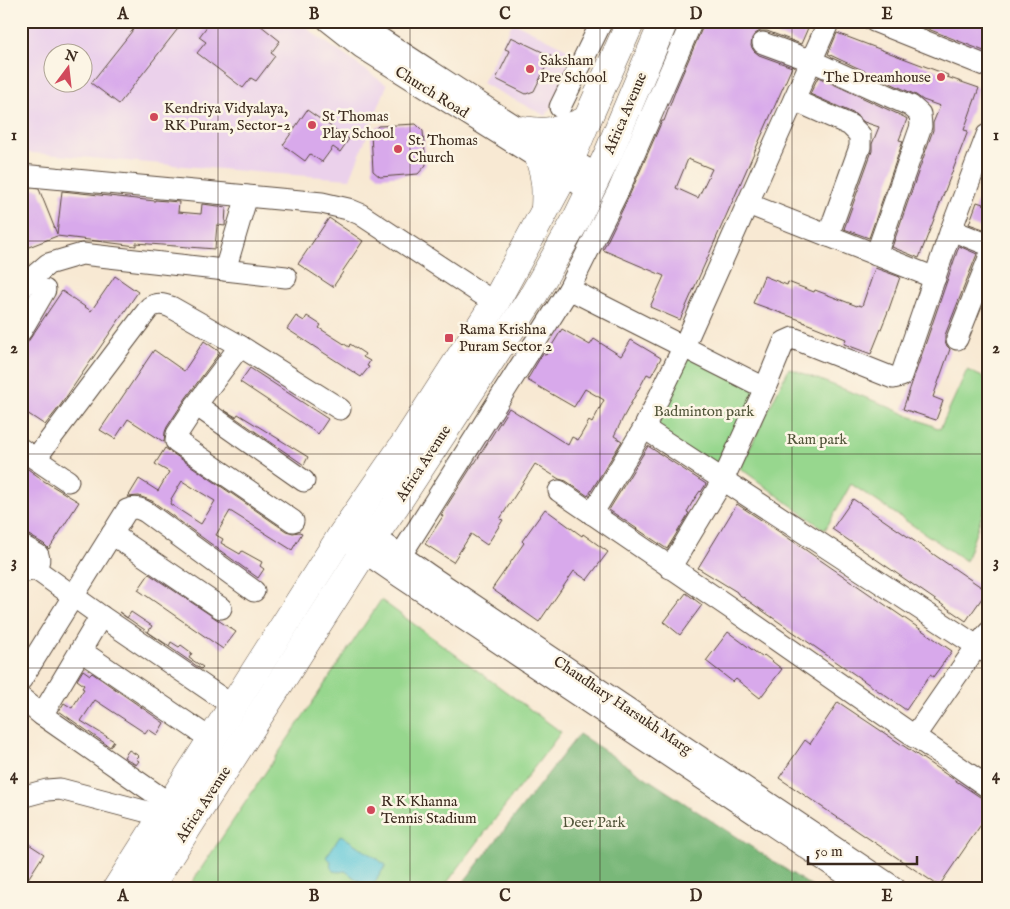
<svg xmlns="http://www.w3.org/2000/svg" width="1010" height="909" font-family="'IM FELL English',serif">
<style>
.built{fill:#ebd1eb;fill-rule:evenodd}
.green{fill:#97d78e;stroke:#698056}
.forest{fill:#79b879;stroke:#5a714c}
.water{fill:#5ec8d9;stroke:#4c797c}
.building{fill:#d8a9eb;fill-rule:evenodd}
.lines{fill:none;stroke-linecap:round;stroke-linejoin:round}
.minor-casing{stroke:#574739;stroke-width:23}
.major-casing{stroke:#574739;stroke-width:29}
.minor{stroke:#fff;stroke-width:21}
.major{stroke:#fff;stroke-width:28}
.grid{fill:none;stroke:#3b2a1e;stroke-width:1;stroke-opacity:0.55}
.poi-dot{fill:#d1495b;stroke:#fcf5e5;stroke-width:2}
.labels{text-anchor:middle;stroke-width:5;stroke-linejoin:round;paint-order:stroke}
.poi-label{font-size:15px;fill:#3b2a1e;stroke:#fcf5e5;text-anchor:start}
.street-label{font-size:15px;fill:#3b2a1e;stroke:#fcf5e5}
.park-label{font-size:15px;fill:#52553a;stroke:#fcf5e5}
.neatline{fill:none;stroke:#3b2a1e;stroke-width:2}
.grid-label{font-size:16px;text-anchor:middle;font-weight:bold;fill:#3b2a1e}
</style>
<rect width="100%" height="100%" fill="#fcf5e5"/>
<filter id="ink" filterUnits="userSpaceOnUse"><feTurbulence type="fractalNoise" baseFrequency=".02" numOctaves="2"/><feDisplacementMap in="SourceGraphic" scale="10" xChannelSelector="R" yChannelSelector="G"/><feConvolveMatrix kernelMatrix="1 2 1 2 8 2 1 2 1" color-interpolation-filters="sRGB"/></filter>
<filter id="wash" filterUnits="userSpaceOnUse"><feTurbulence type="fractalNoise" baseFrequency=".0096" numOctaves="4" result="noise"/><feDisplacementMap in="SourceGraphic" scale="20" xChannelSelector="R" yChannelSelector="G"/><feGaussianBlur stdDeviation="1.12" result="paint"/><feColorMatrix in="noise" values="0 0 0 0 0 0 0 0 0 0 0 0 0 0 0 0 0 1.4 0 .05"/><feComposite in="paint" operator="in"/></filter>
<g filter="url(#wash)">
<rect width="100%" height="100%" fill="#f8e9d3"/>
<g class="built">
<path d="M21 21H300L314 34 387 85 350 179 267 173 21 152ZM52 52H82V82H52Z"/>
<path d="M513 22 577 54 546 116 482 83Z"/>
</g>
<g class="green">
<path d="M689 355 761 391 717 470 651 427Z"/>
<path d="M789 368 877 402 940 429 967 370 989 380V504L984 509 966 561 851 484 825 530 740 468Z"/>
<path d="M381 600 561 732 443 888H188Z"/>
</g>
<path class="forest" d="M579 734 814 888H459Z"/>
<path class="water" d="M341 835 386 865 371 888H369L345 871C337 873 328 872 331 861L326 857Z"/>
<g id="blocks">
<g class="building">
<path d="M140 21H184L119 104 91 83Z"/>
<path d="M211 21H255L280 41 271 53 275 56 256 81 251 78 243 88 197 53 206 42 199 37Z"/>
<path d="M704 21H811L801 44 767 31H760L755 34 752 38 751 46 754 51 759 55 792 67 680 320 650 307 664 276 603 250 630 194 662 121H664L676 89 703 26ZM688 159 712 169 698 198 676 188Z"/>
<path d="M908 21H973L989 27V53Z"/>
<path d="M837 33 948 75 947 77 979 88 964 130 968 131 919 258 892 247 933 130V123L940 106 923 100 916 95 828 54Z"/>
<path d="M511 37 551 56 534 91 526 94 496 79 510 51 505 49Z"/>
<path d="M818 77 904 117 907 119 899 140 903 141 869 238 844 229 872 151V144L879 127 864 122 855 114 810 94Z"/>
<path d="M307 110 349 139 340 152 333 147 322 162 310 154 305 161 283 145Z"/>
<path d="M416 124 423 131 426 165 418 174 380 177 373 171 371 133 378 126Z"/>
<path d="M31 188 39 189 57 234 62 191 155 201V200L179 202 178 212 201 214 202 204 226 207 225 226 217 225 215 249 136 243V246L57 236 21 250V192Z"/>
<path d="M977 202 989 206V231L969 224Z"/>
<path d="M329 218 363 241 342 272H343L333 287 298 264Z"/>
<path d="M959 246 977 254 945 335V341L947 346 950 349 933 397 943 401 936 420 903 409Z"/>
<path d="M875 268 900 277 889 309 871 354 844 344 846 339 803 322V321L753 303 764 276 787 285 788 282 814 292 815 290 857 306 858 305 862 306Z"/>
<path d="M115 276 138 292 60 406 45 425 21 409V352L62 291 91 311Z"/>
<path d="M296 316 304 321 307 316 321 325 319 328 349 347 350 344 365 354 363 357 370 361 367 366 369 367 361 377 287 329Z"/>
<path d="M562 329 590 345 594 339 621 356 631 340 661 358 651 376 647 374 624 416 614 436 622 441 588 496 566 481 559 479 535 464 500 519 503 520 487 545 471 534 453 562 425 544 443 516 441 515 474 463H475L509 408 568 445 572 437 578 440 589 421 592 423 604 400 585 389 574 407 527 380 543 353 546 355Z"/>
<path d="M204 341 220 352 186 398 167 427 165 432 164 442 128 419 115 439 100 430 154 350 184 371Z"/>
<path d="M250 368 328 419 318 434 240 382Z"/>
<path d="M224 410 236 417 238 414 308 457 304 465Z"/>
<path d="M648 446 706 484 701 492 700 491 693 501 687 512 689 513 667 549 609 510Z"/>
<path d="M165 448 286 531 293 533 299 532 302 533 292 550 230 511 216 535 223 539 221 543 240 554 242 551 262 562 260 566 264 569 258 578 152 501 139 496 128 497 139 479 158 491 169 472 155 464ZM182 481 215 501 201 524 170 504 172 500 171 499Z"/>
<path d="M21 464 39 477V478L79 502 49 549 44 544 27 534 21 533Z"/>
<path d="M853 499 987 591 966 621 832 529Z"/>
<path d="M737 504 784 535 952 651 933 677 930 675 906 710 737 593V592L698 568Z"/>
<path d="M545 509 582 536 583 534 608 552 587 580 574 571 539 622 492 589 524 543 522 541Z"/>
<path d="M149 574 236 632 223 649 138 590Z"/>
<path d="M686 593 702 605 680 635 664 622Z"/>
<path d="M119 612 127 618 131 612 152 626 148 632 169 646 171 642 179 647 181 645 192 653 189 658 203 667 201 669Z"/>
<path d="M728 632 762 657 764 655 782 669 760 698 736 679 733 682 706 661Z"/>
<path d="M83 670 90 675 92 673 164 723 157 735 148 729 145 733 95 700 81 721 114 741 110 747 59 711 64 703 72 708 84 689 82 688 84 685 77 680Z"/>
<path d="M838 702 989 803V813L939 886 779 778 805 740 810 744Z"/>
<path d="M129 750 139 756 136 759 139 761 136 765 124 757Z"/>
<path d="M21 839 44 854 22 888H21Z"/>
</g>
</g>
</g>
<g filter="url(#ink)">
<use href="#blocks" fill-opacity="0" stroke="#574739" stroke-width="1"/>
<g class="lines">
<defs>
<g id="minor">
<path d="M328 21 361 47 590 191"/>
<path d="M357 21 372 33C447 81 520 132 598 175"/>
<path d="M874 21 989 67"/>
<path d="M763 43 812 61 911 106 920 114 921 126 876 255"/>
<path d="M794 100 850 125 860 135V147L828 236"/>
<path d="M560 107 602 21"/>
<path d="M21 175 322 203 348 209 360 214 495 303"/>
<path d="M748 204 935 278"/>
<path d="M951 230 989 245"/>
<path d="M225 270 247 196"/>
<path d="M21 289 26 283 48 264 82 254 286 277"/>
<path d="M569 289 765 388"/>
<path d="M21 331 45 290"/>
<path d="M957 339 989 258"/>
<path d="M240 346 196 405 177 434 176 441 293 521"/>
<path d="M196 405 304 481"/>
<path d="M644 428 989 654"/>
<path d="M21 449 68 481"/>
<path d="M36 458 150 307C158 303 163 304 171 307L240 346 340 409"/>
<path d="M559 491 732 609 989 788"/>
<path d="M592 514 644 428 684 346 829 21"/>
<path d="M362 528 429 575 895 888"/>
<path d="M112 534 221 608"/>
<path d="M351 543 399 576 866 888"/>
<path d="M21 545 38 555C41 563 35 570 27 571"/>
<path d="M394 566 569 289 619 189 692 21"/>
<path d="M34 568 101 616 233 706"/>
<path d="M670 568 723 480 765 388 784 342 793 338 893 378 901 376 951 230 987 135"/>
<path d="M81 651 212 740"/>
<path d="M21 680 127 510C135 507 139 508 146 512L254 591"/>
<path d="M21 698 42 715 170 804"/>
<path d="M42 715 101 616"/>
<path d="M914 737 977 646 989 632"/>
<path d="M21 797 47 790 60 789 144 811 162 817"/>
</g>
<g id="major">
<path d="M523 130C549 134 562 131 587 120"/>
<path d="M540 161C546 177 546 191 545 208"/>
<path d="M117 888 341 536 403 446 495 303 564 175 587 120 631 21"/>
<path d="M149 888 374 536 395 506 534 294 576 220 608 154 664 21"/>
</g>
</defs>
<use href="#minor" class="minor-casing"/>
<use href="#major" class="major-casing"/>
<use href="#minor" class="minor"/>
<use href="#major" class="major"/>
</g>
</g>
<path class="grid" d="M218 21V888M410 21V888M600 21V888M792 21V888M21 241H989M21 454H989M21 668H989"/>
<g class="poi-dot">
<circle cx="530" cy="69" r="5"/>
<circle cx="941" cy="77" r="5"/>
<circle cx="154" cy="117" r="5"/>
<circle cx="312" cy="125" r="5"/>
<circle cx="398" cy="149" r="5"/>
<rect x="444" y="333" width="10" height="10" rx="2.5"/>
<circle cx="371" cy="810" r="5"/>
</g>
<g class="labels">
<g class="poi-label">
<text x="540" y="65">Saksham<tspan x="540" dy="17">Pre School</tspan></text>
<text x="931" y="82" text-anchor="end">The Dreamhouse</text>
<text x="164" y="113">Kendriya Vidyalaya,<tspan x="164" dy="17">RK Puram, Sector-2</tspan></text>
<text x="322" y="121">St Thomas<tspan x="322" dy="17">Play School</tspan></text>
<text x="408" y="145">St. Thomas<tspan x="408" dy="17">Church</tspan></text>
<text x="459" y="334">Rama Krishna<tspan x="459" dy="17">Puram Sector 2</tspan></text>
<text x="381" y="806">R K Khanna<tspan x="381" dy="17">Tennis Stadium</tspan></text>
</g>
<g class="street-label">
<text transform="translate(432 92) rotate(32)" y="5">Church Road</text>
<text transform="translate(625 113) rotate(-67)" y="5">Africa Avenue</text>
<text transform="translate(423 463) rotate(-57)" y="5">Africa Avenue</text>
<text transform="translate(623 705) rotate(34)" y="5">Chaudhary Harsukh Marg</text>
<text transform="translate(203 804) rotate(-57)" y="5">Africa Avenue</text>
</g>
<g class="park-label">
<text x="704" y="416">Badminton park</text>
<text x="817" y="444">Ram park</text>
<text x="594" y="827">Deer Park</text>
</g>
</g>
<rect width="1010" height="909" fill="none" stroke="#fcf5e5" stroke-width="55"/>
<g transform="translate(68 68) rotate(15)"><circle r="24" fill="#fcf5e5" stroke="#afa495"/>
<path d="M0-4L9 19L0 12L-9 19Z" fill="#d1495b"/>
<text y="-8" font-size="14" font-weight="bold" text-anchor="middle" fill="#3b2a1e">N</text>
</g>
<path d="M808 856v8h109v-8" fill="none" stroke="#3b2a1e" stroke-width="2.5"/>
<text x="815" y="856" font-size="15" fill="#3b2a1e" stroke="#fcf5e5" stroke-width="4" paint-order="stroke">50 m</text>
<rect x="28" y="28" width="954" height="854" class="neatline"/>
<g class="grid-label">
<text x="123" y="19">A</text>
<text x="314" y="19">B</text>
<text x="505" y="19">C</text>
<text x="696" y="19">D</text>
<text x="887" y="19">E</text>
<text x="14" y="140">1</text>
<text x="996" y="140">1</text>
<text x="14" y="353">2</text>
<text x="996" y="353">2</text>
<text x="14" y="567">3</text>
<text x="996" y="567">3</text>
<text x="14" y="780">4</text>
<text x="996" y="780">4</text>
<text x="123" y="901">A</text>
<text x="314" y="901">B</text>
<text x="505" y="901">C</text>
<text x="696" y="901">D</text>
<text x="887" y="901">E</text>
</g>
</svg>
